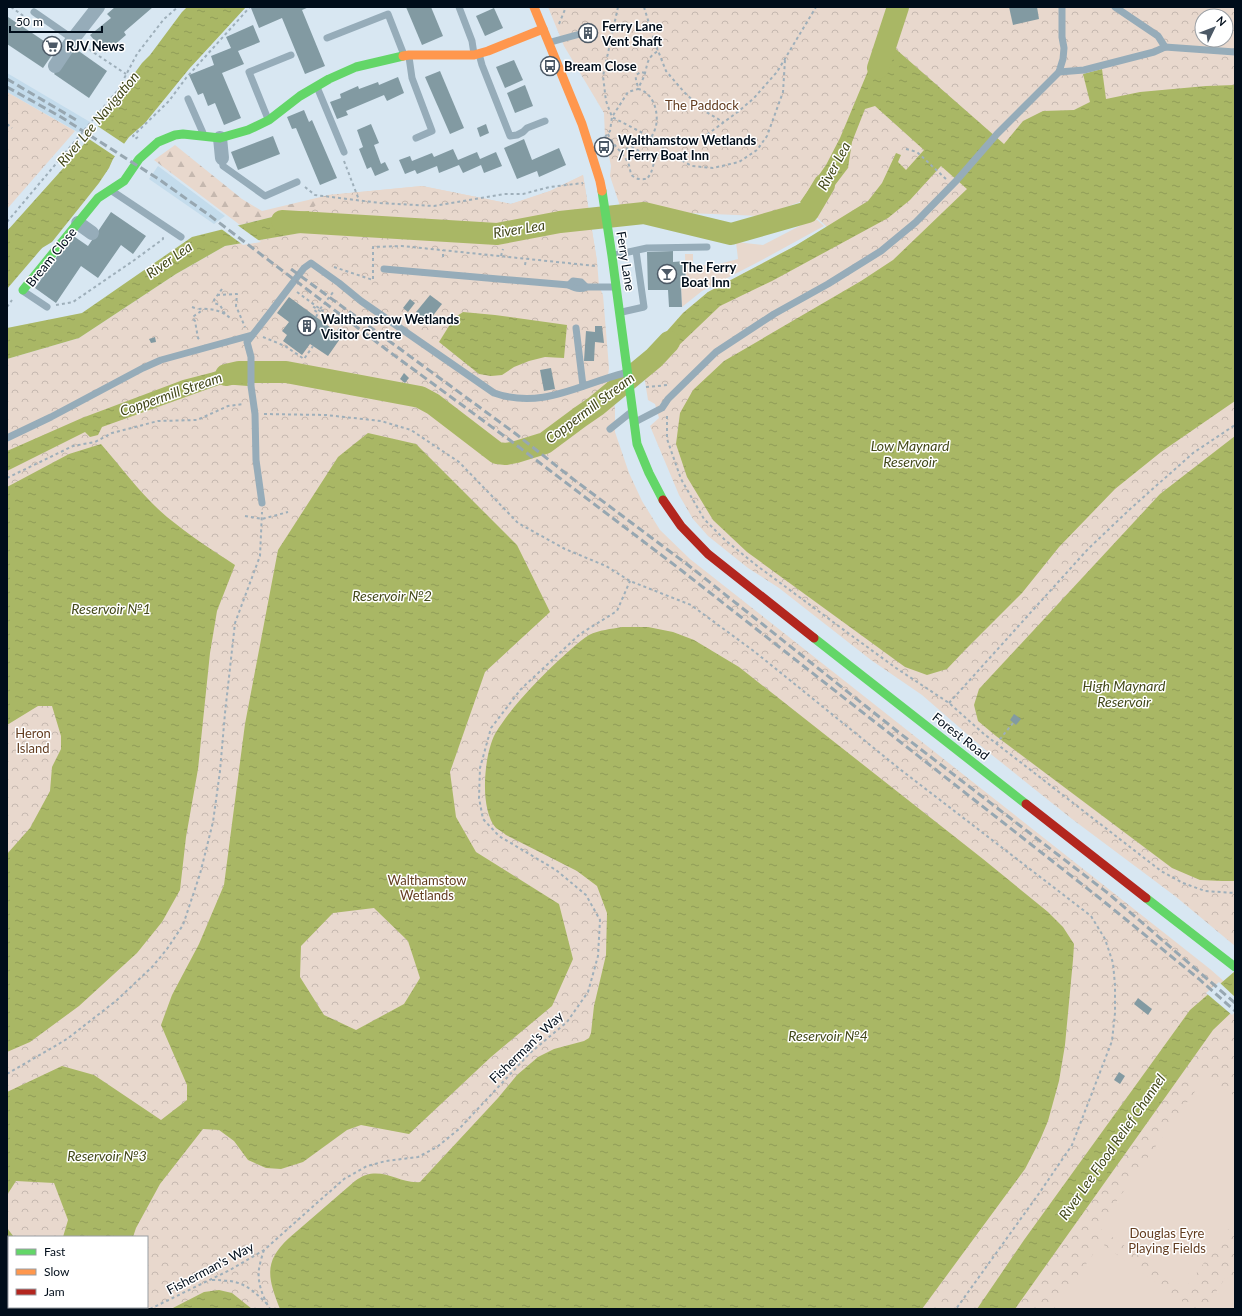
<svg xmlns="http://www.w3.org/2000/svg" width="1242" height="1316" font-family="Lato,sans-serif">
<style>
.built{fill:#c4dcec}
.forest{fill:url(#forest-firs)}
.park{fill:url(#park-crowns);fill-rule:evenodd}
.garden{fill:#e8d8cd}
.water{fill:url(#water-ripples);fill-rule:evenodd}
.pier{fill:#d8e7f2}
.lines{fill:none;stroke-linecap:round;stroke-linejoin:round}
.river{stroke:#a9b765;stroke-width:22}
.building{fill:#829aa2}
.path{stroke:#9eafba;stroke-width:2;stroke-dasharray:3 3;stroke-linecap:butt}
.lane{stroke:#96acb9;stroke-width:7}
.street{stroke:#96acb9;stroke-width:14}
.fast{stroke:#63d668;stroke-width:9}
.slow{stroke:#ff974d;stroke-width:9}
.jam{stroke:#b3261e;stroke-width:9}
.rail{stroke:#97a7b1;stroke-width:3;stroke-dasharray:8 4;stroke-linecap:butt}
.labels{text-anchor:middle;stroke-width:3;stroke-linejoin:round;paint-order:stroke}
.poi-label{font-size:13px;font-weight:bold;fill:#000d1a;stroke:#fff;text-anchor:start}
.park-label{font-size:13px;fill:#633d20;stroke:#fff}
.street-label{font-size:13px;fill:#000d1a;stroke:#fff}
.water-label{font-size:14px;font-style:italic;fill:#424819;stroke:#fff}
</style>
<defs>
<pattern id="forest-firs" width="22" height="20" patternUnits="userSpaceOnUse"><rect width="22" height="20" fill="#e8d8cd"/><path d="M5 1l3.5 6h-7zM16 11l3.5 6h-7z" fill="#c5b8af"/></pattern>
<pattern id="park-crowns" width="20" height="18" patternUnits="userSpaceOnUse"><rect width="20" height="18" fill="#e8d8cd"/><path d="M2 6a3 3 0 1 1 6 0M12 15a3 3 0 1 1 6 0" fill="none" stroke="#c5b8af"/></pattern>
<pattern id="water-ripples" width="26" height="14" patternUnits="userSpaceOnUse"><rect width="26" height="14" fill="#a9b765"/><path d="M2 4q2-2 4 0t4 0M15 11q2-2 4 0t4 0" fill="none" stroke="#909c57"/></pattern>
</defs>
<rect width="100%" height="100%" fill="#d8e7f2"/>
<g class="built">
<path d="M7 73 90 122 81 134 7 92Z"/>
<path d="M158 166 225 216 214 224 149 179Z"/>
</g>
<path class="forest" d="M175 145 242 199 262 211 329 195 422 186 511 204 550 191 583 175 597 261 264 239 312 231 288 213 240 225 154 160Z"/>
<g class="park">
<path d="M548 7H1235V946L1175 896 1072 819 982 747 922 695 871 660 779 588 748 568 708 536 693 519 679 495 650 426 659 418 655 404 648 400 643 369 644 357 683 313 708 292 795 246 827 227 800 202 761 216 662 212 621 209 610 176 611 166 605 137 604 113 564 46ZM1202 16H1226V40H1202Z"/>
<path d="M7 92 75 131 7 209Z"/>
<path d="M583 175 597 261 599 286 603 295 609 368 608 376 613 386 615 409V432L629 473 642 501 660 530 690 559 1210 969 1235 991V1309H7V359L79 338 176 274 225 246 312 231 309 211 328 195 422 186 511 204 550 191ZM9 1237H147V1307H9Z"/>
</g>
<g class="garden">
<path d="M815 218 824 226 762 260 702 291 682 307 681 287H686L685 254H693V266L719 264 738 259 736 242 763 245Z"/>
<path d="M1206 1076 1235 1096V1220L1185 1289 1098 1227Z"/>
<path d="M1101 1243 1190 1307 1189 1309H1054Z"/>
<path d="M1226 1277 1235 1283V1309H1204Z"/>
</g>
<g class="water">
<path d="M187 7H246L189 69 145 123 129 137 113 159 109 168 99 183 52 242 42 248 7 289V231L76 154 99 125 120 93 142 63 150 55 182 12Z"/>
<path d="M883 35 898 51 1004 144 1023 121 1043 111 1074 110 1090 102 1083 74 1102 69 1106 99 1140 92 1206 86 1235 85V401L1161 452 1115 489 1059 547 1022 593 964 651 947 669 927 675 905 667 747 552 713 520 687 477 676 444 680 413 693 390 724 361 861 281 893 260 967 189 941 166 910 200 888 218 772 281 720 306 653 370 644 357 683 313 708 292 795 246 868 201 882 183 896 153 901 155 898 162 906 170 924 150 875 106 865 109 852 142 848 168 813 214 800 202 826 165 840 138Z"/>
<path d="M309 211 312 231 225 246 176 274 79 338 7 359V328L82 313 192 237 288 213Z"/>
<path d="M463 312 495 315 567 325 564 358 545 357 529 361 514 367 502 375 491 376 479 374 439 342 454 318Z"/>
<path d="M245 364 248 386 222 384 102 427 98 435 90 437 85 432 7 471V451L82 418 183 380Z"/>
<path d="M368 433 416 444 517 545 550 612 485 672 450 772 456 817 476 852 559 904 573 959 552 1006 491 1057 409 1134 361 1125 347 1130 303 1162 281 1169 266 1168 248 1160 234 1141 219 1130 203 1129 160 1184 136 1228 133 1237H63L68 1220 54 1183 16 1181 7 1195V1092L62 1066 94 1075 161 1120 187 1100V1085L161 1025 172 995 199 944 224 885 245 724 278 550 338 457ZM374 908 408 941 420 978 404 1004 356 1030 324 1015 300 977 301 946 333 913Z"/>
<path d="M1235 436V881H1222L1200 880 1172 868 996 736 978 721 974 705 979 689 1160 494Z"/>
<path d="M101 444C122 468 142 496 167 517 189 535 212 550 235 565L217 611 210 653 198 769 186 837 180 890 162 922 137 953 79 1006 30 1042 7 1052V854L30 828 50 791 52 767 61 749V736L52 706H38L7 725V487L69 454Z"/>
<path d="M622 627H648L673 632 694 640 739 667 983 859 1048 912 1063 927 1074 944 1073 960 1065 1045 1059 1081 1048 1121 1040 1140 1025 1169 922 1309H280C268 1278 263 1262 289 1238L355 1181C358 1179 362 1176 366 1175 386 1169 401 1184 420 1182L498 1098 517 1075 538 1057 554 1049 584 1041 589 1038 591 1033 594 1006 606 955 607 913 597 886 577 871 506 835C503 832 499 830 496 828 479 809 484 755 495 734 512 706 536 682 559 660 568 652 578 642 589 635 599 630 611 629 622 627Z"/>
<path d="M1235 971V1009L1213 1030 1015 1309H977L1024 1240 1190 1010Z"/>
<path d="M7 1228 14 1237H9V1307H94L90 1309H7Z"/>
<path d="M219 1290 232 1293 252 1309H171L204 1292Z"/>
</g>
<g class="pier">
<path d="M96 125 126 145 116 157 86 137Z"/>
<path d="M236 224 261 242 243 245 220 228Z"/>
<path d="M1219 982 1235 997V1012L1232 1015 1206 993Z"/>
</g>
<g class="lines">
<g class="river">
<path d="M878 68 898 7"/>
<path d="M282 221 497 234 560 222 644 213 731 234 808 212 824 185"/>
<path d="M226 375 239 372H286L420 397 433 404 497 453 506 454 516 452 545 443 580 417 596 406 654 358 669 342"/>
</g>
</g>
<g class="building">
<path d="M115 7H153L124 32 126 35 105 53 90 35 111 18 107 14Z"/>
<path d="M253 7H309L302 10 325 66 305 74 282 18 259 28 251 8Z"/>
<path d="M406 7H431L443 36 422 45Z"/>
<path d="M1009 7H1037L1039 19 1013 25Z"/>
<path d="M494 8 503 28 485 36 476 16Z"/>
<path d="M8 17 56 49 43 68 7 44Z"/>
<path d="M253 25 260 42 238 51 244 64 222 73 241 118 224 125 215 103 208 106 203 93 198 95 189 75 214 65 211 56 231 48 226 37Z"/>
<path d="M592 25 595 35 582 39 579 29Z"/>
<path d="M73 47 107 71 89 98 54 74Z"/>
<path d="M514 60 523 80 505 88 496 67Z"/>
<path d="M440 71 464 128 450 134 425 77Z"/>
<path d="M398 77 404 93 387 101 384 95 346 111 348 115 337 119 330 102 341 98 340 94 358 86 359 89 378 82 379 85Z"/>
<path d="M525 85 533 106 515 113 507 93Z"/>
<path d="M304 110 309 122 312 120 337 178 320 185 296 128 292 129 287 117Z"/>
<path d="M371 124 379 143 374 145 381 164 385 162 389 170 375 176 371 167 367 169 359 149 363 147 357 130Z"/>
<path d="M486 124 489 133 480 137 477 128Z"/>
<path d="M273 136 280 154 238 170 231 152Z"/>
<path d="M524 139 532 160 559 148 566 165 539 177 537 171 517 179 504 148Z"/>
<path d="M453 149 458 160 477 152 480 159 496 152 502 166 484 173 481 165 463 173 459 165 439 173 437 166 417 174 415 170 405 174 399 160 410 156 412 161 432 153 434 157Z"/>
<path d="M111 212 146 236 133 254 121 245 98 278 81 266 56 303 35 288 72 235 88 246Z"/>
<path d="M673 251V262L685 261 686 287H681L682 307H669L668 290H648L647 252Z"/>
<path d="M430 295 442 304 428 322 416 312Z"/>
<path d="M289 297 342 336 328 356 310 344 302 355 283 341 287 335 282 331 289 322 277 313Z"/>
<path d="M410 299 415 303 408 312 403 308Z"/>
<path d="M595 326H602L604 343 595 342 594 361H584L586 331 595 332Z"/>
<path d="M155 337 156 342 151 343 149 339Z"/>
<path d="M551 368 555 389 544 391 540 370Z"/>
<path d="M404 373 409 378 405 383 400 379Z"/>
<path d="M1014 714 1021 719 1016 725 1010 720Z"/>
<path d="M1138 998 1152 1009 1148 1015 1134 1004Z"/>
<path d="M1119 1072 1125 1076 1120 1084 1114 1080Z"/>
</g>
<g class="lines">
<g class="path">
<path d="M11 7 25 17"/>
<path d="M618 7 603 76 606 101 612 117 660 142 676 138 701 139 739 111 754 98 777 72 816 7"/>
<path d="M644 7 655 43 666 71 684 92 703 110 723 122"/>
<path d="M559 24 566 7"/>
<path d="M84 46 126 74"/>
<path d="M645 73 641 72 636 75C635 81 638 84 638 89 653 92 659 112 656 126 655 130 653 134 651 138"/>
<path d="M7 124 12 128"/>
<path d="M608 134C613 146 623 152 628 163 631 168 629 174 634 177 638 180 643 179 647 179L651 173 656 156 664 151"/>
<path d="M138 137 135 139 133 136 169 101 186 78 250 7"/>
<path d="M605 137 610 131 612 117 628 92 638 89C640 84 644 78 645 73 648 62 647 58 658 51"/>
<path d="M660 142 664 151 692 166 713 168 739 162 757 150 767 136 783 92 785 60"/>
<path d="M906 149 917 152 946 179"/>
<path d="M620 151 632 147 646 155 652 154 656 156"/>
<path d="M344 161 359 200"/>
<path d="M305 187 315 195 380 203 434 206 504 194H523L550 187 583 183"/>
<path d="M7 222 118 90 137 54 164 19 178 7"/>
<path d="M501 256 503 249"/>
<path d="M443 257V250"/>
<path d="M525 265 526 259"/>
<path d="M334 267 373 280V247L402 246 596 266"/>
<path d="M222 289 214 300V303L220 305 225 314"/>
<path d="M297 292 342 325 337 332"/>
<path d="M217 295 237 294 236 306 245 327"/>
<path d="M56 305 73 302 133 261 163 239V237"/>
<path d="M7 307 12 300"/>
<path d="M192 307 198 309"/>
<path d="M320 309 334 291"/>
<path d="M316 317 318 313 313 309 314 307 320 311 321 310"/>
<path d="M263 337 285 346 304 359 313 346"/>
<path d="M199 339 198 338 195 321 193 319 194 316 200 312 198 309C209 308 222 310 230 318"/>
<path d="M646 387 668 385"/>
<path d="M264 414 326 415 381 421 411 430 459 462 518 523 565 549 606 566 630 581 691 605 755 652 901 770 1091 916 1105 939 1113 963 1115 985V1013L1112 1041 1072 1145 1040 1192 956 1309"/>
<path d="M667 416V439L681 479 704 519 725 540 756 565 848 633 896 668 949 703 984 734 1161 871 1183 883 1205 891 1235 893"/>
<path d="M7 478 73 446 95 442 112 433 158 421 197 420 228 406 244 404"/>
<path d="M245 516 262 519 288 512"/>
<path d="M949 703 1088 549 1128 511 1193 453 1235 425"/>
<path d="M996 744 1013 723"/>
<path d="M7 1074 67 1039 117 1000 153 966 167 949 183 925 200 874 213 822 220 771 225 713 235 623 260 556 262 512"/>
<path d="M264 1250C262 1256 260 1263 259 1269 257 1282 263 1298 270 1309"/>
<path d="M212 1280C239 1280 247 1284 267 1304"/>
<path d="M150 1309 230 1270 264 1250 344 1179 367 1166 386 1161 418 1157 437 1147 459 1129 530 1053 567 1022 588 992 598 956 600 920 586 895 556 870 499 836 483 819 479 798 480 768 491 728 521 689 580 634 617 611 630 581"/>
</g>
<g class="lane">
<path d="M459 7 472 41 474 54"/>
<path d="M1115 7 1158 36 1165 47"/>
<path d="M34 12 73 39"/>
<path d="M327 38 388 14 404 55"/>
<path d="M551 42 580 34"/>
<path d="M479 54 482 65 510 136 517 135 523 132 527 128 545 121"/>
<path d="M409 57 412 78 432 131 416 138"/>
<path d="M1059 72 1063 59 1064 48 1062 37V7"/>
<path d="M317 87 344 152"/>
<path d="M188 99 203 133"/>
<path d="M268 119 249 72 291 55"/>
<path d="M222 158 223 166 265 196 297 182"/>
<path d="M112 191 181 237"/>
<path d="M615 255 647 248 707 247"/>
<path d="M384 269 569 285C574 288 580 290 586 287H615"/>
<path d="M569 285 573 281 581 282 586 287"/>
<path d="M23 291 47 307"/>
<path d="M622 312 644 307 636 251"/>
<path d="M576 328 583 386"/>
<path d="M637 421 662 408 668 399 716 352 774 314 828 284 881 251 916 222 957 180 997 134 1059 72 1084 70 1154 52 1165 47 1235 52"/>
<path d="M610 429 630 413"/>
<path d="M7 438 51 417 143 368 161 360 252 335"/>
<path d="M262 503 256 460 255 414 251 386V357L247 342 269 314 304 268 311 263 339 283 361 301 494 393C542 410 580 384 625 373"/>
</g>
<g class="street">
<path d="M55 66 73 39 98 7"/>
<path d="M220 138 222 158"/>
<path d="M78 223 92 233"/>
</g>
<g class="fast">
<path d="M602 191 612 256 637 444 649 473 663 500"/>
<path d="M23 290 98 198 124 181 139 159 158 142 175 135 183 134 220 138 248 130 269 120 300 96 329 79 356 67 403 56"/>
<path d="M814 638 1026 804"/>
<path d="M1146 898 1235 967"/>
</g>
<g class="slow">
<path d="M534 7 582 124 600 181 602 191"/>
<path d="M403 56 409 55H474L488 51 543 29"/>
</g>
<g class="jam">
<path d="M663 500 681 526 708 554 814 638"/>
<path d="M1026 804 1146 898"/>
</g>
<g class="rail">
<path d="M7 79 78 121"/>
<path d="M7 87 61 117 160 180 209 215 387 350 511 441 681 570 1102 900 1199 979 1235 1011"/>
<path d="M291 269 516 434 573 479 688 565 897 731 1109 894 1235 1003"/>
</g>
</g>
<defs>
<symbol id="building-ring" viewBox="-11 -11 22 22"><circle r="9.5" fill="#fff" stroke="#4c5966" stroke-width="1.5"/><path d="M-4-6H4V6H1V3H-1V6H-4ZM-2.5-4.3h1.7v1.8h-1.7ZM.8-4.3h1.7v1.8H.8ZM-2.5-1h1.7V.8h-1.7ZM.8-1h1.7V.8H.8Z" fill="#4c5966"/></symbol>
<symbol id="supermarket-ring" viewBox="-11 -11 22 22"><circle r="9.5" fill="#fff" stroke="#4c5966" stroke-width="1.5"/><path d="M-6-5.5h2.5l.6 2H6L4.5 2H-2.5L-4.4-4H-6ZM-1.5 3.2a1.3 1.3 0 1 0 .1 0ZM3 3.2a1.3 1.3 0 1 0 .1 0Z" fill="#4c5966"/></symbol>
<symbol id="bus-ring" viewBox="-11 -11 22 22"><circle r="9.5" fill="#fff" stroke="#4c5966" stroke-width="1.5"/><path d="M-5-6H5V4H4V6H2V4H-2V6H-4V4H-5ZM-3.5-4V0h7V-4ZM-3.5 1.2v1.5H-2V1.2ZM2 1.2v1.5H3.5V1.2Z" fill="#4c5966"/></symbol>
<symbol id="bar-ring" viewBox="-11 -11 22 22"><circle r="9.5" fill="#fff" stroke="#4c5966" stroke-width="1.5"/><path d="M-6-5H6L.8 .8V4.5H3.5V6h-7V4.5H-.8V.8Z" fill="#4c5966"/></symbol>
</defs>
<g fill-rule="evenodd">
<use href="#building-ring" x="577" y="22" width="22" height="22"/>
<use href="#supermarket-ring" x="41" y="35" width="22" height="22"/>
<use href="#bus-ring" x="539" y="55" width="22" height="22"/>
<use href="#bus-ring" x="593" y="136" width="22" height="22"/>
<use href="#bar-ring" x="656" y="263" width="22" height="22"/>
<use href="#building-ring" x="296" y="315" width="22" height="22"/>
</g>
<g class="labels">
<g class="poi-label">
<text x="602" y="31">Ferry Lane<tspan x="602" dy="15">Vent Shaft</tspan></text>
<text x="66" y="51">RJV News</text>
<text x="564" y="71">Bream Close</text>
<text x="618" y="145">Walthamstow Wetlands<tspan x="618" dy="15">/ Ferry Boat Inn</tspan></text>
<text x="681" y="272">The Ferry<tspan x="681" dy="15">Boat Inn</tspan></text>
<text x="321" y="324">Walthamstow Wetlands<tspan x="321" dy="15">Visitor Centre</tspan></text>
</g>
<g class="park-label">
<text x="702" y="110">The Paddock</text>
<text x="33" y="738">Heron<tspan x="33" dy="15">Island</tspan></text>
<text x="427" y="885">Walthamstow<tspan x="427" dy="15">Wetlands</tspan></text>
<text x="1167" y="1238">Douglas Eyre<tspan x="1167" dy="15">Playing Fields</tspan></text>
</g>
<g class="street-label">
<text transform="translate(51 257) rotate(-51)" y="5">Bream Close</text>
<text transform="translate(626 261) rotate(81)" y="5">Ferry Lane</text>
<text transform="translate(961 736) rotate(38)" y="5">Forest Road</text>
<text transform="translate(526 1047) rotate(-44)" y="5">Fisherman's Way</text>
<text transform="translate(210 1268) rotate(-28)" y="5">Fisherman's Way</text>
</g>
<g class="water-label">
<text transform="translate(98 119) rotate(-50)" y="5">River Lee Navigation</text>
<text transform="translate(834 166) rotate(-61)" y="5">River Lea</text>
<text transform="translate(519 229) rotate(-9)" y="5">River Lea</text>
<text transform="translate(169 260) rotate(-35)" y="5">River Lea</text>
<text transform="translate(171 394) rotate(-19)" y="5">Coppermill Stream</text>
<text transform="translate(590 408) rotate(-37)" y="5">Coppermill Stream</text>
<text x="910" y="451">Low Maynard<tspan x="910" dy="16">Reservoir</tspan></text>
<text x="392" y="601">Reservoir №2</text>
<text x="111" y="614">Reservoir №1</text>
<text x="1124" y="691">High Maynard<tspan x="1124" dy="16">Reservoir</tspan></text>
<text x="828" y="1041">Reservoir №4</text>
<text transform="translate(1112 1147) rotate(-55)" y="5">River Lee Flood Relief Channel</text>
<text x="107" y="1161">Reservoir №3</text>
</g>
</g>
<rect width="1242" height="1316" fill="none" stroke="#000d1a" stroke-width="16"/>
<rect x="8" y="1236" width="140" height="72" fill="#ffffff" stroke="#999ea3"/>
<rect x="16" y="1249" width="20" height="6" fill="#63d668" stroke="#999ea3"/>
<text x="44" y="1256" font-size="12" fill="#000d1a">Fast</text>
<rect x="16" y="1269" width="20" height="6" fill="#ff974d" stroke="#999ea3"/>
<text x="44" y="1276" font-size="12" fill="#000d1a">Slow</text>
<rect x="16" y="1289" width="20" height="6" fill="#b3261e" stroke="#999ea3"/>
<text x="44" y="1296" font-size="12" fill="#000d1a">Jam</text>
<g transform="translate(1214 28) rotate(47)"><circle r="19" fill="#ffffff" stroke="#999ea3"/>
<path d="M0-3L7 15L0 10L-7 15Z" fill="#4c5966"/>
<text y="-6" font-size="11" font-weight="bold" text-anchor="middle" fill="#000d1a">N</text>
</g>
<path d="M10 26v6h92v-6" fill="none" stroke="#000d1a" stroke-width="2"/>
<text x="16" y="26" font-size="12" fill="#000d1a" stroke="#ffffff" stroke-width="3" paint-order="stroke">50 m</text>
</svg>
